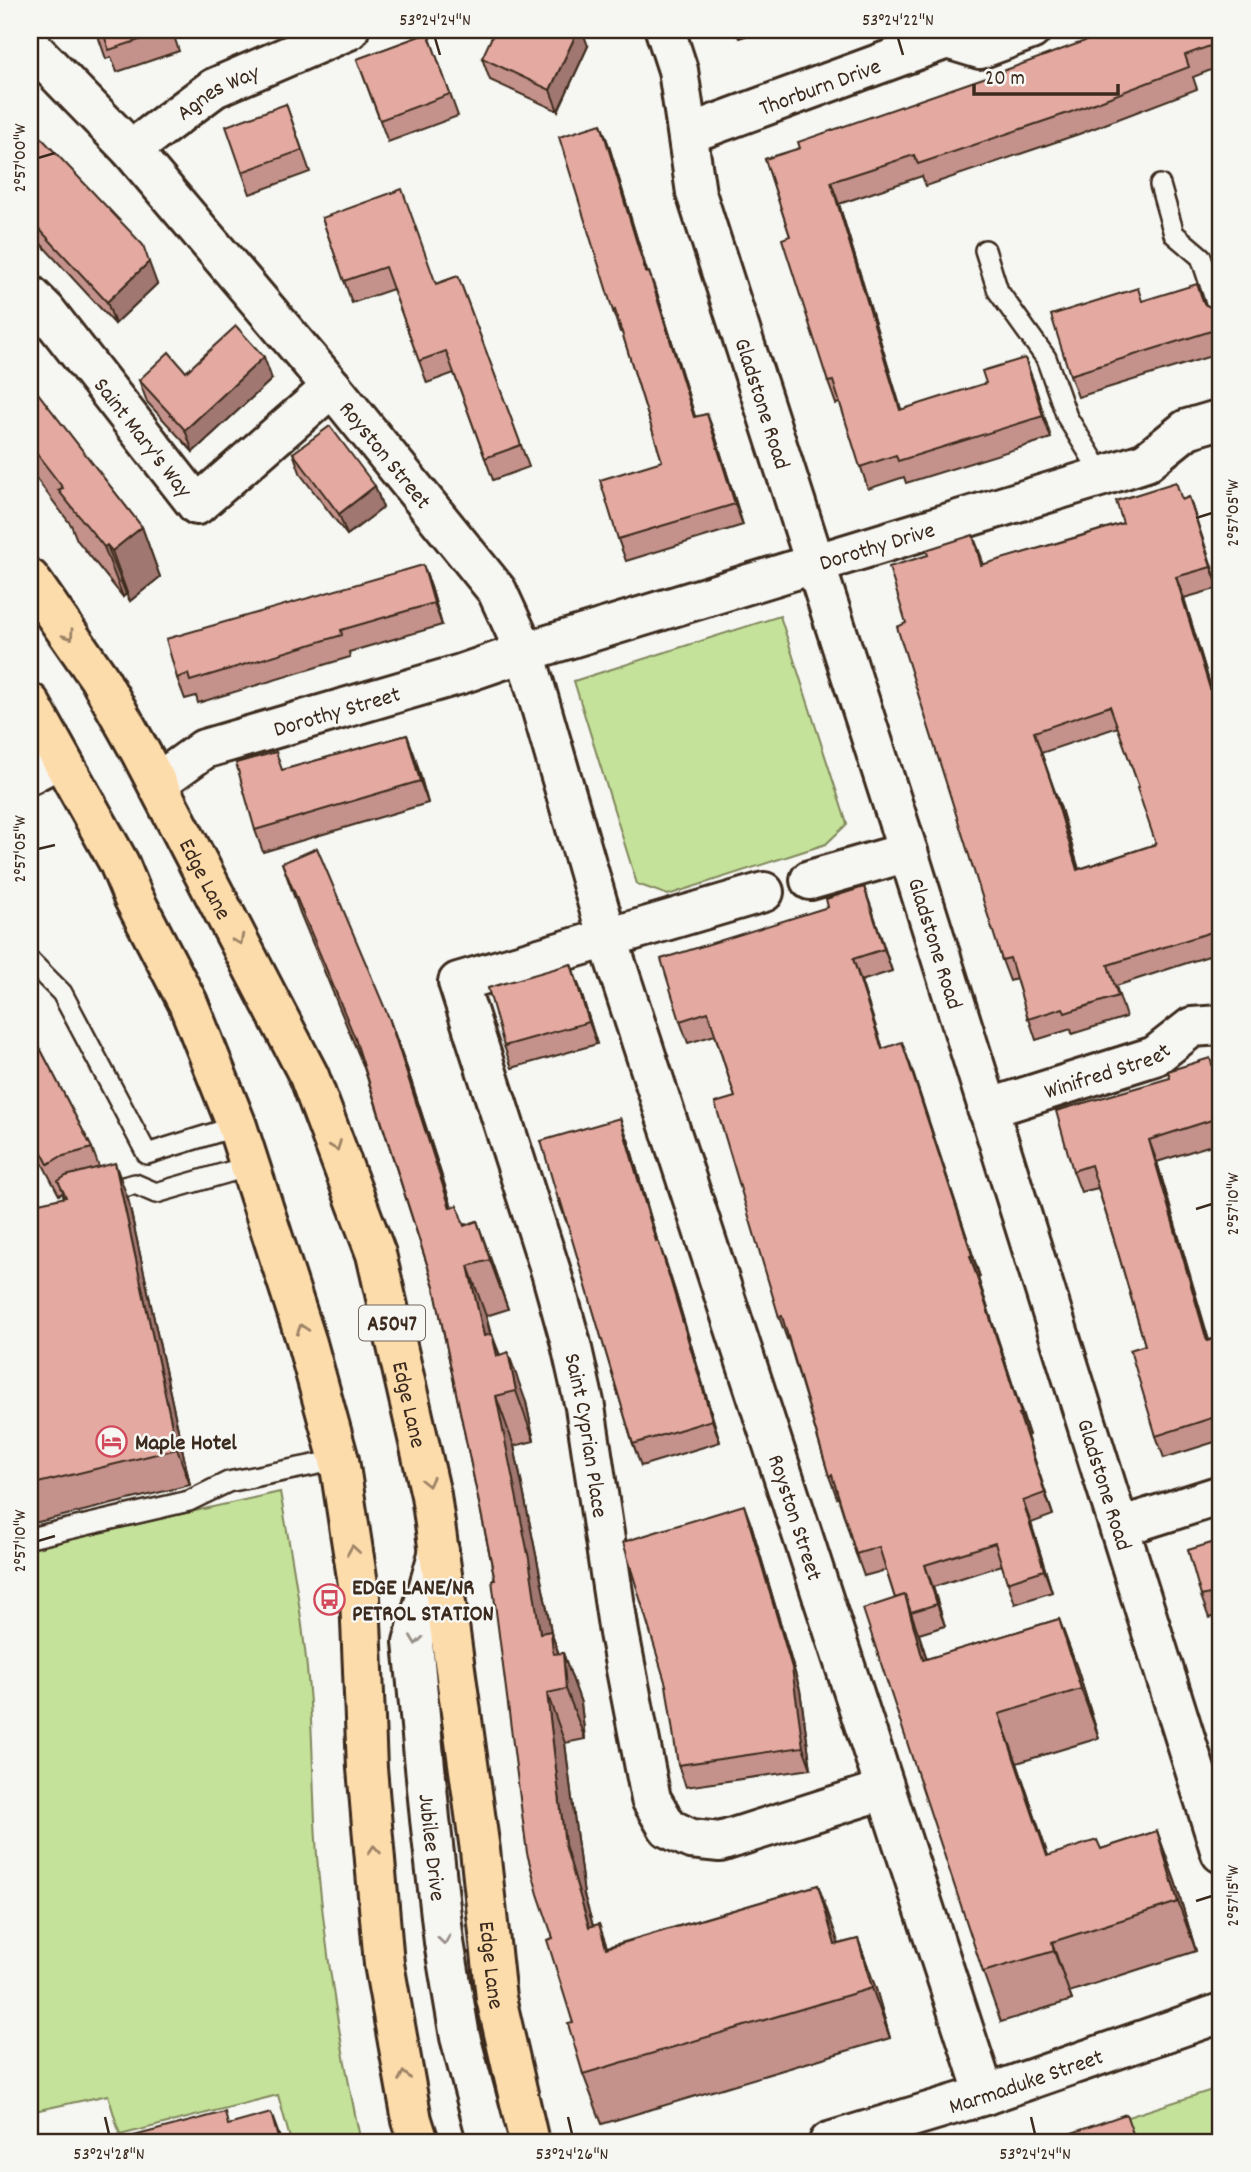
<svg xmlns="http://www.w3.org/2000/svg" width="1251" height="2172" font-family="Dekko,sans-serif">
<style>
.green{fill:#c4e29a;stroke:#80865c;stroke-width:2}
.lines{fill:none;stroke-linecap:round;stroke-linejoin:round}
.lane-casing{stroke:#3b2a1e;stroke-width:24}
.street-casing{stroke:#3b2a1e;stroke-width:44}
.highway-casing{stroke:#3b2a1e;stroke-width:44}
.lane{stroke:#f6f6f2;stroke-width:19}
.street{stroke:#f6f6f2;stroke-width:38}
.highway{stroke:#fddcac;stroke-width:38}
.wall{fill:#c4928a;stroke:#3b2a1e;stroke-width:2;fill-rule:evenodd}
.shaded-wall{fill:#a07771;stroke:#3b2a1e;stroke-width:2}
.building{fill:#e4aaa1;stroke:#3b2a1e;stroke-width:2;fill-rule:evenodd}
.oneway{stroke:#9c8365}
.oneway2{stroke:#989088}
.ticks{fill:none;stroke:#3b2a1e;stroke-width:2.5}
.labels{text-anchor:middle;stroke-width:5;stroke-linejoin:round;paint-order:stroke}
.shield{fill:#f6f6f2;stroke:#73675e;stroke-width:2}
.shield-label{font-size:21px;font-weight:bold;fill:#3b2a1e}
.street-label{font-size:23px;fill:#3b2a1e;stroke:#f6f6f2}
.poi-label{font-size:23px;font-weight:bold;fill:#3b2a1e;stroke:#f6f6f2;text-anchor:start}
.neatline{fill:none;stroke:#3b2a1e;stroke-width:2.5}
.ticks-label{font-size:18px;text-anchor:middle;fill:#3b2a1e}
</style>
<rect width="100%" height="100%" fill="#f6f6f2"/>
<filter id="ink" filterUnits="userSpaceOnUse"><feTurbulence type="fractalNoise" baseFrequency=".0143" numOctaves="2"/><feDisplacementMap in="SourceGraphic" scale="14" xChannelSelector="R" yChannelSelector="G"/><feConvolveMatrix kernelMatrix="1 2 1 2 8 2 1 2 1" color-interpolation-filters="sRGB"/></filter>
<g filter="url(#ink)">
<g class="green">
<path d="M780 616 847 824 826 844 668 895 637 884 574 681Z"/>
<path d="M280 1492C293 1562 305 1632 310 1703 314 1762 313 1821 319 1879 328 1967 342 2056 361 2142H291L278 2095 120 2135 108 2095 30 2112V1548Z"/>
<path d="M1221 2087V2142H1136L1134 2136 1116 2142H1050Z"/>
</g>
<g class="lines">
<defs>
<g id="lane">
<path d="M1160 185 1174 234 1201 257 1221 317"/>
<path d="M985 250 998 291 1046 358 1067 417 1103 476"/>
<path d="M30 961 62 993 147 1154 237 1126"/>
<path d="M100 1193 135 1184 156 1193 250 1166"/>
<path d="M30 1538 189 1501 228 1482 339 1460"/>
</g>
<g id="street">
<path id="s1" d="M665 30 678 70 696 193 908 852 1221 1853"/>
<path id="s2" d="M30 46 131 150 332 387 497 591 525 652 608 939 985 2095"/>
<path id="s3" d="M688 134 947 39 980 49 1031 30"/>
<path id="s4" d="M131 150 214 88 349 30"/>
<path id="s5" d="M30 295 46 311 197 505 332 387"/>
<path d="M30 774 60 758"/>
<path id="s6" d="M157 783 204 749 461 674 525 652 1103 476 1146 462 1187 429 1221 419"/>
<path d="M810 880 908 852"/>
<path id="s7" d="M764 892 458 982 551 1272 570 1340 585 1407 619 1633 651 1799 668 1828 691 1839 720 1842 884 1790"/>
<path id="s8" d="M987 1109 1155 1056 1192 1027 1221 1025"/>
<path d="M1120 1527 1221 1495"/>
<path id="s9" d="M439 1551 413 1642 430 1819 444 1942 460 2037 488 2142"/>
<path id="s10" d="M829 2142 985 2095 1221 2013"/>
</g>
<g id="highway">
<path id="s11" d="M30 579 99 678 141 753 309 1076 376 1254 431 1495 480 1850 496 1998 529 2142"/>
<path d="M30 703 119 863 133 897 188 1003 237 1126 307 1343 339 1460 360 1597 367 1768 384 1964 412 2120 419 2142"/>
</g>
</defs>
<use href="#lane" class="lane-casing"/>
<use href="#street" class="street-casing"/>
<use href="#highway" class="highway-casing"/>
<use href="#lane" class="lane"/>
<use href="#street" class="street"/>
<use href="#highway" class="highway"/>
</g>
<g class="wall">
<path d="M96 30H172L179 51 117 72 111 57 106 59Z"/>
<path d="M735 30H764L739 38Z"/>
<path d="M1221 30V66L1193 77 1197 89 1079 134 926 186 922 176 839 204 901 410 1033 380 1051 438 906 483 904 477 868 489 840 403 836 404 828 382 790 236 765 159Z"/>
<path d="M428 33 458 116 388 142 357 59Z"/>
<path d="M588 46 558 111 490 80 482 58Z"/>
<path d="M286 104 310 172 250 194 242 172Z"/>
<path d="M601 124 609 146 647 272 657 293 695 417 707 414 715 435 743 525 626 561 618 539 662 461 622 332H620L613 311Z"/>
<path d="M30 126 157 284 115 324 30 232Z"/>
<path d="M322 218 436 284 458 276 529 467 493 480 454 373 427 383 393 289 352 303Z"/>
<path d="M1142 301 1204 304 1210 307H1216L1221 304V353L1078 397 1070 375Z"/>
<path d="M272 379 193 452 147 402 139 380Z"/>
<path d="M30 383 142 527 160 577 130 601 126 594 123 597 77 540 71 525 32 473 30 474Z"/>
<path d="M293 453 375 486 383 508 347 535 301 475Z"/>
<path d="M1189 497 1219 588 1184 598 1221 721V952L1116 986 1126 1017 1072 1034 1071 1029 1036 1040 1016 979 1010 981 1002 960 906 623 928 555 981 556 983 565 1123 523ZM1118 727 1139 787 1156 844 1079 869 1061 809 1041 753Z"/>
<path d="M423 565 431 587 442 625 349 652 350 657 198 703 196 696 185 699 177 678Z"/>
<path d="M407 735 415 757 428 803 263 852 255 830 283 770Z"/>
<path d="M282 863 389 1018 407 1068 452 1207 465 1225 477 1221 508 1309 486 1316 491 1334 500 1355 526 1402 534 1441 514 1446 547 1609 551 1632 559 1654 563 1653 581 1703 585 1739 565 1743 584 1895 593 1926 599 1924 607 1947 818 1885 838 1944 858 1939 876 1989 890 2038 602 2124 583 2074 573 2023 553 1938 495 1580 434 1286 363 1065 300 913Z"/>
<path d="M864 887 892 971 861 981 883 1049 910 1064 980 1277 978 1278 1029 1435 1027 1436 1053 1515 1031 1523 1052 1592 1015 1604 1002 1565 933 1587 945 1626 919 1634 927 1659 1059 1619 1077 1668 1099 1738 1017 1763 1048 1856 1101 1849 1157 1831 1175 1881 1196 1951 1069 1992 1072 2000 1001 2022 983 1972 895 1598 886 1570 864 1576 856 1554 838 1497 837 1498 829 1476 788 1339H787L779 1317 735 1097 715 1035 688 1043 680 1021 828 907Z"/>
<path d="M579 986 597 1044 512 1068 504 1046Z"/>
<path d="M30 1029 92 1148 99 1167 128 1199 190 1485 30 1524V1205L64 1198 62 1193 59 1195 40 1159 30 1164Z"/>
<path d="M1221 1075V1142L1157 1162 1209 1340 1221 1337V1440L1164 1458 1156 1436 1145 1345 1117 1249 1098 1188 1081 1192 1073 1171 1217 1077Z"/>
<path d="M628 1139 657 1240 666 1262 675 1291 720 1442 641 1466 633 1444 567 1221H566L558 1199Z"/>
<path d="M752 1527 800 1690 811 1769 686 1787 678 1765Z"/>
<path d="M1221 1540 1216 1616 1209 1618 1201 1596Z"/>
</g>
<g class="shaded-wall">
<path d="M578 30H582L588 46 558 111 550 90Z"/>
<path d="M601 124 609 146 654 294 646 273Z"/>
<path d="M831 182 839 204 908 432 900 410Z"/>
<path d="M149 262 157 284 115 324 107 302Z"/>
<path d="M649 272 657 293 702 439 694 417Z"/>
<path d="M264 357 272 379 193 452 185 430Z"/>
<path d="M1025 358 1033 380 1051 438 1043 416Z"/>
<path d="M707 414 715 435 743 525 735 504Z"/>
<path d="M375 486 383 508 347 535 339 514Z"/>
<path d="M1189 497 1196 519 1219 588 1211 567Z"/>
<path d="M142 527 160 577 130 601 112 551Z"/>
<path d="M973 535 981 556 989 586 981 565Z"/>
<path d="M107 545 126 594 123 597 104 547Z"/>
<path d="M423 565 431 587 442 625 434 603Z"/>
<path d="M1176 577 1184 598 1221 721V725Z"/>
<path d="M1034 732 1061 809 1085 891 1077 870Z"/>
<path d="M407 735 415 757 428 803 420 781Z"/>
<path d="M864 887 872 909 892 971 884 949Z"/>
<path d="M853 959 861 981 890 1071 882 1049Z"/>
<path d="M571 964 579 986 597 1044 589 1022Z"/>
<path d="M389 1018 407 1068 468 1258 450 1208Z"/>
<path d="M902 1042 910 1064 980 1277 972 1255Z"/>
<path d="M620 1118 628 1139 664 1263 656 1241Z"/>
<path d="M1149 1140 1157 1162 1215 1363 1207 1341Z"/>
<path d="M115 1163 128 1199 190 1485 177 1449Z"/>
<path d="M477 1221 495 1271 508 1309 490 1260Z"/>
<path d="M658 1240 675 1291 720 1442 712 1420Z"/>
<path d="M970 1256 978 1278 1029 1435 1021 1414Z"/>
<path d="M468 1266 486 1316 502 1386 484 1336Z"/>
<path d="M492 1334 510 1384 497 1356Z"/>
<path d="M508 1352 526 1402 534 1441 516 1391Z"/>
<path d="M496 1396 514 1446 547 1609 551 1632 564 1669 563 1653 581 1703 585 1739 566 1689 540 1633Z"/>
<path d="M1019 1414 1027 1436 1053 1515 1045 1493Z"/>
<path d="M1023 1501 1031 1523 1052 1592 1044 1570Z"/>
<path d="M744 1505 752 1527 800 1690 811 1769 803 1747Z"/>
<path d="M925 1565 933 1587 945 1626 937 1604Z"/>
<path d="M905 1595 922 1644 941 1710 923 1660Z"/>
<path d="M1059 1619 1077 1668 1099 1738 1081 1689Z"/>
<path d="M547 1693 565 1743 584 1895 608 1977 589 1927 565 1845Z"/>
<path d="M999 1714 1017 1763 1065 1906 1047 1856Z"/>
<path d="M1157 1831 1175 1881 1196 1951 1178 1902Z"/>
<path d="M818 1885 836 1935 853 1995 835 1945Z"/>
<path d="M858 1939 876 1989 890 2038 872 1988Z"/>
<path d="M1052 1942 1069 1992 1072 2000 1054 1951Z"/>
<path d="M271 2113 279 2135 281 2142H279Z"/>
</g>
<g class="building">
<path d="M96 30H170L109 50 104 35 98 37Z"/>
<path d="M495 30H578L550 90 482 58Z"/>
<path d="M1115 30H1221V42L1185 55 1189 67 1071 112 918 164 914 155 831 182 900 410 986 383 982 371 1025 358 1043 416 898 461 896 455 860 467 833 381 828 382 782 239 790 236 765 159 800 148 798 142 992 75Z"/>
<path d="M428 33 450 94 380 120 357 59Z"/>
<path d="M286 104 302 150 242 172 226 126Z"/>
<path d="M601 124 646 273 649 272 694 417 707 414 735 504 618 539 600 480 662 461 615 310 613 311 559 137Z"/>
<path d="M30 126 143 245 149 262 107 302 30 219Z"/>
<path d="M402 189 436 284 458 276 521 445 485 458 446 351 419 361 385 267 344 281 322 218Z"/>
<path d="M1221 263V280L1218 265Z"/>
<path d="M1197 284 1204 304 1210 307H1216L1221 304V328L1070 375 1051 315 1138 288 1142 301Z"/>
<path d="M236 326 264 357 185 430 139 380 169 352 186 372Z"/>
<path d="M30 383 142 527 112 551 107 545 104 547 58 490 63 488 30 445Z"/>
<path d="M330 426 375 486 339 514 293 453Z"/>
<path d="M1176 482 1182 500 1189 497 1211 567 1176 577 1221 725V929L1108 965 1118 996 1065 1013 1063 1008 1028 1019 1010 958 1002 960 897 627 906 623 889 567 928 555 926 550 973 535 981 565 1078 537 1123 523 1116 501ZM1110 706 1139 787 1137 788 1156 844 1077 870 1053 788 1034 732Z"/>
<path d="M423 565 434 603 341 630 342 635 190 681 188 674 177 678 166 639Z"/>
<path d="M407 735 420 781 255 830 236 763 276 752 282 770Z"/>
<path d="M317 848 389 1018 450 1208 457 1205 464 1226 477 1221 490 1260 468 1266 484 1336 492 1334 497 1356 508 1352 516 1391 496 1396 529 1559 540 1633 551 1631 553 1654 563 1653 566 1689 547 1693 565 1845 589 1927 599 1924 606 1948 818 1885 835 1945 858 1939 872 1988 583 2074 568 2024 573 2023 547 1940 553 1938 538 1894 527 1853 492 1580H495L434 1286 355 1038 282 863Z"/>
<path d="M864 887 884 949 853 959 882 1049 902 1042 972 1255 970 1256 1021 1414H1019L1045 1493 1023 1501 1044 1570 1007 1582 995 1543 925 1565 937 1604 911 1612 905 1595 895 1598 879 1547 856 1554 832 1475 829 1476 782 1316 779 1317 715 1103 735 1097 708 1012 680 1021 661 959 828 907 826 899Z"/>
<path d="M571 964 589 1022 504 1046 488 988Z"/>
<path d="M30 1029 92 1148 60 1157 48 1164 30 1130Z"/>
<path d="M1210 1058 1216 1077 1221 1075V1117L1149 1140 1207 1341 1221 1337V1405H1220L1221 1415 1156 1436 1130 1350 1145 1345 1117 1249 1091 1165 1073 1171 1056 1111 1170 1078 1168 1071Z"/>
<path d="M620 1118 656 1241 658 1240 667 1269 712 1420 633 1444 560 1199H558L541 1141Z"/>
<path d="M115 1163 177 1449 30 1485V1205L66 1197 58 1181 66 1176Z"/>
<path d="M744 1505 792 1668 803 1747 678 1765 666 1685 623 1542Z"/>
<path d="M1221 1540V1634L1210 1594 1201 1596 1188 1550Z"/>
<path d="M905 1595 923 1660 1059 1619 1081 1689 999 1714 1047 1856 1097 1840 1101 1849 1157 1831 1178 1902 1052 1942 1054 1951 983 1972 863 1609Z"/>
<path d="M225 2112 228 2125 271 2113 279 2142H111Z"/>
<path d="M1126 2114 1136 2142H1069L1066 2135Z"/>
</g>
<defs><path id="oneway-chevron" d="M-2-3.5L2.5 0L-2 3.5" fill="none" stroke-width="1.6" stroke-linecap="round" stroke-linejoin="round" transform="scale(1.75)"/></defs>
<g class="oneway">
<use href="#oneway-chevron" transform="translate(69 635) rotate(55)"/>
<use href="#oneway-chevron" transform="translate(239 940) rotate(63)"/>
<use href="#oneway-chevron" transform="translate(336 1146) rotate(69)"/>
<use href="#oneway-chevron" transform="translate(302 1329) rotate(-108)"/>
<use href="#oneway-chevron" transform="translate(428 1482) rotate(77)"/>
<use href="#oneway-chevron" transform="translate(353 1550) rotate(-99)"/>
<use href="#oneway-chevron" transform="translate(374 1850) rotate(-95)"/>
<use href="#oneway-chevron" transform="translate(404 2076) rotate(-100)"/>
</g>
<g class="oneway2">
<use href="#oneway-chevron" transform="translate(416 1640) rotate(97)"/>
<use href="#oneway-chevron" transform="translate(444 1940) rotate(82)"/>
</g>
</g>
<path class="ticks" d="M435 38 440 55M898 38 903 55M38 158 55 153M1196 518 1212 513M38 849 55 845M1196 1209 1212 1204M38 1541 55 1536M1196 1901 1212 1896M105 2117 109 2134M568 2117 572 2134M1031 2117 1035 2134"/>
<defs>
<symbol id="hotel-ring" viewBox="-11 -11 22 22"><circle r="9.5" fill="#f6f6f2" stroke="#d1495b" stroke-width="1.5"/><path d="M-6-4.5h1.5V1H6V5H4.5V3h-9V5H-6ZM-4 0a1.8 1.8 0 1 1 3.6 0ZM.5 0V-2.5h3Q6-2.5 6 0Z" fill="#d1495b"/></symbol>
<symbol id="bus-ring" viewBox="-11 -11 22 22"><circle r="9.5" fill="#f6f6f2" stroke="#d1495b" stroke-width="1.5"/><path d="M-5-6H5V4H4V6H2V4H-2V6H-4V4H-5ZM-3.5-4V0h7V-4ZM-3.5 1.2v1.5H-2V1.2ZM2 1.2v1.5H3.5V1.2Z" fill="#d1495b"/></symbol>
</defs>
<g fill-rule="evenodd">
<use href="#hotel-ring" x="94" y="1424" width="35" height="35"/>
<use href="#bus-ring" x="312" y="1582" width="35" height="35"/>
</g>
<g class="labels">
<rect class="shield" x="359" y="1305.5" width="66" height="35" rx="5"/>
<g class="shield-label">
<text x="392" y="1330">A5047</text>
</g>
<g class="street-label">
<text dy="8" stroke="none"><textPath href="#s3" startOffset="140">Thorburn Drive</textPath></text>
<text dy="8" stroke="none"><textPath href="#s4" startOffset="105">Agnes Way</textPath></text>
<text dy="8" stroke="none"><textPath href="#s1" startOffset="387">Gladstone Road</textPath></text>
<text dy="8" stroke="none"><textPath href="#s5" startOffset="182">Saint Mary's Way</textPath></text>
<text dy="8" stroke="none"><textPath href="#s2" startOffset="542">Royston Street</textPath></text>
<text dy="8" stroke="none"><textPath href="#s6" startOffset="761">Dorothy Drive</textPath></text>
<text dy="8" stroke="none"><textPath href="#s6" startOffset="196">Dorothy Street</textPath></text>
<text dy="8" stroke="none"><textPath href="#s11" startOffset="348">Edge Lane</textPath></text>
<text dy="8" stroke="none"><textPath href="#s1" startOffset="954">Gladstone Road</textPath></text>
<text dy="8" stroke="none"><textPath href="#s8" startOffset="126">Winifred Street</textPath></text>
<text dy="8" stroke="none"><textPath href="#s11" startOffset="915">Edge Lane</textPath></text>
<text dy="8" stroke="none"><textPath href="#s7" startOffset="791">Saint Cyprian Place</textPath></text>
<text dy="8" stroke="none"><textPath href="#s1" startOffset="1521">Gladstone Road</textPath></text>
<text dy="8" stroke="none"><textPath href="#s2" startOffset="1692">Royston Street</textPath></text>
<text dy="8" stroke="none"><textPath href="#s9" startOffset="301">Jubilee Drive</textPath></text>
<text dy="8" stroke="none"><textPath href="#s11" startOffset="1482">Edge Lane</textPath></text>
<text dy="8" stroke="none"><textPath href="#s10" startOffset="206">Marmaduke Street</textPath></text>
</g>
<g class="poi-label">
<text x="135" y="1449">Maple Hotel</text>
<text x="352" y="1594">EDGE LANE/NR<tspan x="352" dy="26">PETROL STATION</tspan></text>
</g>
</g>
<rect width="1251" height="2172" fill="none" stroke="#f6f6f2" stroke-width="77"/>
<path d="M974 84v10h144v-10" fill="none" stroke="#3b2a1e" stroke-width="3.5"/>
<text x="985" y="84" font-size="21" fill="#3b2a1e" stroke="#f6f6f2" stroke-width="5" paint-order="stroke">20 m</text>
<rect x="38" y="38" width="1174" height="2096" class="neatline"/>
<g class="ticks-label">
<text x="435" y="25">53°24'24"N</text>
<text x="898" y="25">53°24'22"N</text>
<text transform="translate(19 158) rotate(-90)" y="6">2°57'00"W</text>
<text transform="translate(1232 513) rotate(-90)" y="6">2°57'05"W</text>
<text transform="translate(19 849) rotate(-90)" y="6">2°57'05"W</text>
<text transform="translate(1232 1204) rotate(-90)" y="6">2°57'10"W</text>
<text transform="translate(19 1541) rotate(-90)" y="6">2°57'10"W</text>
<text transform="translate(1232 1896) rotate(-90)" y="6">2°57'15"W</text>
<text x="109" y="2159">53°24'28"N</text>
<text x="572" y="2159">53°24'26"N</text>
<text x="1035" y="2159">53°24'24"N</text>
</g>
</svg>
